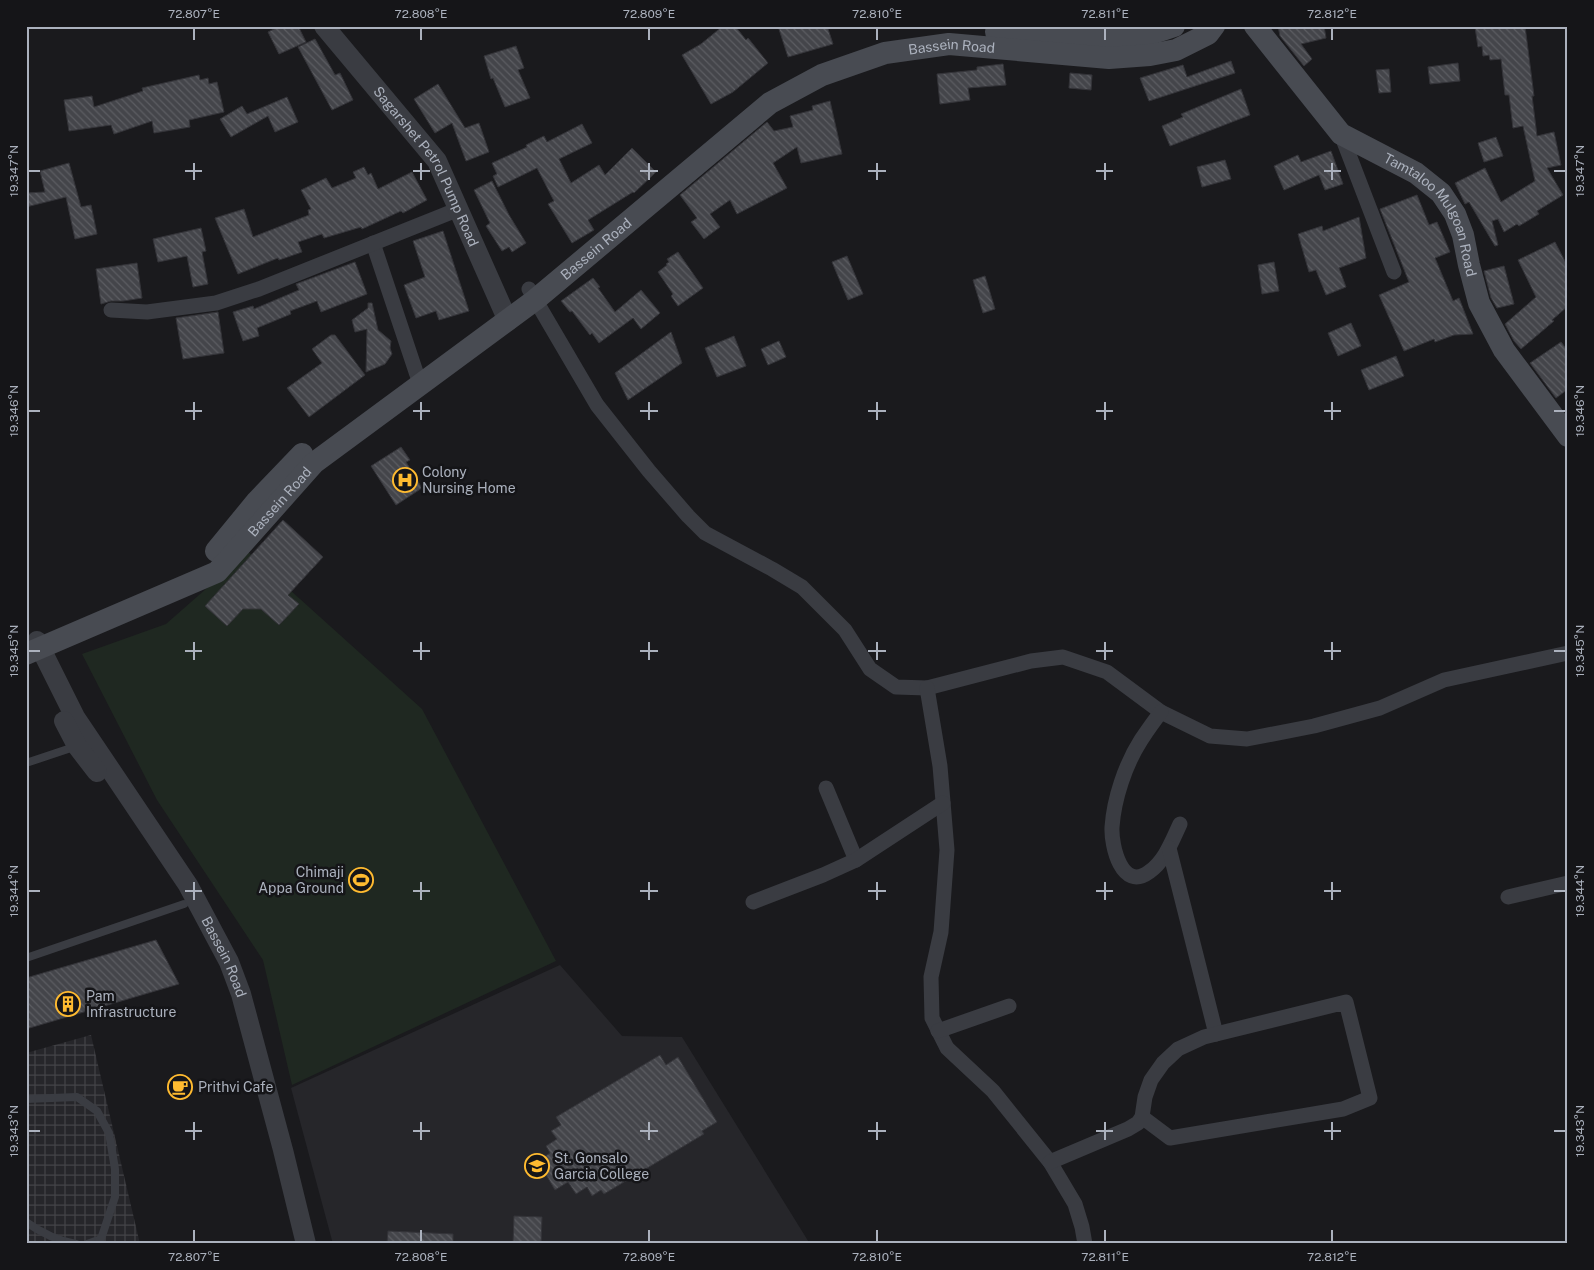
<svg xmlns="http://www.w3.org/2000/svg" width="1594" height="1270" font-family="'Public Sans',sans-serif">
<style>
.built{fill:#26262a}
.industrial{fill:url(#industrial-grid)}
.pitch{fill:#1f2821}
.building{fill:url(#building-back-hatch);stroke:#343439}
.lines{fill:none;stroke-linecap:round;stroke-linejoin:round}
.service{stroke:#3a3c42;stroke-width:8}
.minor{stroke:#3a3c42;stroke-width:15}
.tertiary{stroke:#3a3c42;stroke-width:20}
.secondary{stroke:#484b52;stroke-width:22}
.ticks{fill:none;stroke:#abb1bd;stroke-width:2}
.labels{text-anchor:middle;stroke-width:5;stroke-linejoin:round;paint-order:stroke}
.street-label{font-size:14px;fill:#abb1bd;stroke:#151518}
.poi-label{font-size:14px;fill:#abb1bd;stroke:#151518;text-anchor:start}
.neatline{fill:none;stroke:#abb1bd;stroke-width:2}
.ticks-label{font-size:12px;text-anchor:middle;fill:#abb1bd}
</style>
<defs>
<pattern id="industrial-grid" width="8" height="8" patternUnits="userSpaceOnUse" patternTransform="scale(1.25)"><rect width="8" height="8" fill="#26262a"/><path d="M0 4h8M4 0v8" fill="none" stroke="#434347"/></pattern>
<pattern id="building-back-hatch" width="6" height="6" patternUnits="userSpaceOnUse" patternTransform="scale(1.25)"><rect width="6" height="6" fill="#44454a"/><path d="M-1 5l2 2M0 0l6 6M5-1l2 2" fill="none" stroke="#5c5d62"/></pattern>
</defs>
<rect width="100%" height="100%" fill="#1a1a1d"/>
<path class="built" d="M560 965 622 1036 682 1037 810 1244H333L291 1088Z"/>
<path class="industrial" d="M91 1035 140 1244H26V1053Z"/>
<path class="pitch" d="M248 552 422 709 556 961 292 1085 263 960 157 800 82 654 166 624Z"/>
<g class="building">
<path d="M280 26H298L306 42 279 54 268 32Z"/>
<path d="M723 26H735L746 40 748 38 768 63 733 92 711 104 682 55 701 44Z"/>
<path d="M778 26H827L833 44 788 57Z"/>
<path d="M1278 26H1324L1326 38 1301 44 1312 59 1304 66 1280 36Z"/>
<path d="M1484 26H1525L1534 96H1532L1537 136 1554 132 1561 165 1547 168 1563 195 1537 211 1539 214 1519 226 1517 224 1504 232 1498 219 1492 221 1498 245 1495 246 1469 202 1465 204 1455 183 1485 168 1501 202 1535 181 1523 126 1513 128 1509 95H1505L1501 59 1490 60 1489 55 1483 56 1482 46 1478 47 1475 27Z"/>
<path d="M315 39 335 75 340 73 353 100 332 110 298 47Z"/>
<path d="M516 46 524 68 518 70 530 98 505 107 493 78 491 79 484 56Z"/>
<path d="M1231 61 1235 73 1149 101 1140 78 1183 65 1187 77Z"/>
<path d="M1458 63 1460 81 1430 84 1428 67Z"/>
<path d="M1003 64 1006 85 968 88 970 100 940 104 937 74 977 70V67Z"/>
<path d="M1389 69 1391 92 1379 93 1376 70Z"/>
<path d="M1070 73 1092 75 1091 90 1069 88Z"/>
<path d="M199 75 200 80 208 78 209 84 217 82 224 112 189 120 190 127 154 133 152 121 114 134 111 125 69 131 64 100 92 96 94 107 143 91 142 88Z"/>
<path d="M438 84 465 128 479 123 489 152 466 161 452 123 435 133 414 99Z"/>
<path d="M1241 89 1250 115 1170 146 1162 126 1183 117 1181 114Z"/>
<path d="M287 97 298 122 275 132 268 116 231 137 220 119 242 106 247 114Z"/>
<path d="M830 101 842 154 801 163 797 147 773 163 787 188 737 214 730 200 710 214 720 227 704 239 691 222 697 218 680 195 767 122 774 131 793 127 790 116 813 110 812 106Z"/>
<path d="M582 124 592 143 559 159 571 183 599 165 605 175 632 148 656 172 634 193 633 192 588 220 594 230 572 243 548 204 554 201 537 168 498 187 493 176 497 174 492 163 527 147 526 145 544 136 547 142Z"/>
<path d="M1496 137 1503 156 1484 162 1478 143Z"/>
<path d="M1331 151 1343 184 1325 190 1319 175 1284 190 1274 166 1298 155 1301 162Z"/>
<path d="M1225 160 1231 179 1202 187 1197 167Z"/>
<path d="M69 163 81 207 91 205 97 234 75 239 66 197 26 207V193L45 192 40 171Z"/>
<path d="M364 167 368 175 371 173 378 189 412 172 427 200 403 213 401 211 362 229 361 227 324 238 322 234 298 242 302 252 279 260 278 258 238 274 215 218 244 209 253 237 309 215 308 210 311 209 301 190 326 178 332 188 356 178 353 172Z"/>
<path d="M492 181 509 215 526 243 512 252 509 247 502 251 486 226 490 223 474 190Z"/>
<path d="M1417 195 1429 225 1437 222 1450 252 1435 258 1453 301 1459 298 1473 334 1454 335 1435 342 1434 339 1404 351 1379 295 1409 282 1380 209Z"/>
<path d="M1359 217 1366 258 1339 268 1346 287 1326 295 1316 270 1309 272 1298 234 1322 226 1323 231Z"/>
<path d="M201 228 206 251 202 252 208 284 193 287 187 256 158 262 153 239Z"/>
<path d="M443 231 469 311 439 320 436 311 416 318 404 285 425 277 413 241Z"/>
<path d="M1555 242 1568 267V306L1552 320 1554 321 1521 349 1514 341 1505 324 1536 297 1518 260Z"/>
<path d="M678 252 703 288 678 306 671 296 673 294 658 272 667 265 666 264 669 262 667 259Z"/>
<path d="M847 256 863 294 848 300 832 262Z"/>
<path d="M355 262 367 294 321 312 317 301 290 311 291 314 257 328 259 336 243 341 233 312 253 306 254 309 299 290 296 284Z"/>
<path d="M1274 262 1279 291 1262 294 1258 265Z"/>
<path d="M137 263 142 298 123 301H111L101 304 96 269Z"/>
<path d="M1504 266 1514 304 1497 308 1491 298 1484 271Z"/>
<path d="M985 276 995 309 983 313 973 280Z"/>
<path d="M593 278 600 287 598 288 615 312 641 290 660 313 641 329 633 318 599 343 592 333 590 335 572 311 570 312 561 301Z"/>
<path d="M368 303H372L378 330 391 341 390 348 392 354 385 364 366 372 367 329 355 332 352 320 368 308Z"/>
<path d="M218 312 224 353 183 359 176 318Z"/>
<path d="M1351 323 1361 346 1338 356 1328 333Z"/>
<path d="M671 332 682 363 628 400 615 373Z"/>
<path d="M331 335H335L365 375 309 417 287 388 322 363 312 349Z"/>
<path d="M734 336 746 366 717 377 705 348Z"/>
<path d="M779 341 786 357 768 365 761 349Z"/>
<path d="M1561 342 1568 351V389L1556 398 1530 363Z"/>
<path d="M1396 356 1404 376 1369 390 1361 370Z"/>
<path d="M401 447 410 460 406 462 422 488 396 505 371 466Z"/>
<path d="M283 520 323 557 288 595 299 604 279 625 261 609H243L227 626 205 606Z"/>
<path d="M156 940 179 984 26 1029V978Z"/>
<path d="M660 1055 666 1065 678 1057 717 1122 702 1131 704 1134 604 1194 601 1190 592 1196 587 1187 576 1194 568 1182 555 1190 538 1161 550 1153 546 1146 557 1139 551 1131 561 1125 556 1117Z"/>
<path d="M514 1216 542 1217 541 1244H513Z"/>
<path d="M388 1231 453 1234V1244H387Z"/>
</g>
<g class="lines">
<g class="service">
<path d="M26 763 77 746"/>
<path d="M26 958 184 904"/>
<path d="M26 1099 77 1097 97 1111 109 1133 115 1169V1197L101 1239 87 1244"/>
<path d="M26 1222C40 1232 59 1241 76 1244"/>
</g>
<g class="minor">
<path d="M1341 134 1394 272"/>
<path d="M373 243 416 372 421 385"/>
<path d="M529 289 597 405 649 471 688 516 705 533 772 569 802 587 845 630 870 669 896 687 927 688 1031 661 1063 657 1107 672 1161 712 1210 736 1247 739 1314 726 1380 708 1444 680 1568 653"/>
<path d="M111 310 147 312 216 303 259 289 459 209"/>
<path d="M927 688 940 766 947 850 941 932 931 977 932 1018 947 1048 993 1091 1050 1162 1075 1204 1082 1227 1085 1244"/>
<path d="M1161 712C1154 721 1147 731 1141 740 1125 765 1114 799 1112 827 1111 846 1122 892 1149 872 1165 861 1172 841 1180 824"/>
<path d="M826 788 856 860"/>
<path d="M1169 848 1216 1034"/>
<path d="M1508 897 1568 883"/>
<path d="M753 902 823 875 856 860 943 803"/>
<path d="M938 1031 1009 1006"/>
<path d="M1050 1162 1128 1129 1138 1123 1142 1117 1145 1097 1151 1080 1163 1063 1178 1049 1204 1037 1346 1002 1370 1098 1343 1109 1170 1138 1142 1117"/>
</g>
<g class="tertiary">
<path id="s1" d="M324 26 437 161 508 321"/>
<path id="s2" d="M37 641 75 717 188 885 229 962 241 994 283 1150 306 1244"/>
<path d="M64 721 77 746 97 772"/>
</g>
<g class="secondary">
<path id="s3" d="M1255 26 1341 134 1416 173 1441 193 1455 214 1463 235 1469 265 1479 303 1504 350 1568 436"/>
<path d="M996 32 1111 37 1147 35 1174 26"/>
<path d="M216 551 257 501 302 454"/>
<path id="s4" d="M26 654 217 572 314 463 535 300 770 103 822 75 885 53 949 44 1109 58 1150 55 1176 50 1208 34 1214 26"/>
</g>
</g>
<path class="ticks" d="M194 28V40M421 28V40M649 28V40M877 28V40M1105 28V40M1332 28V40M194 163V180M421 163V180M649 163V180M877 163V180M1105 163V180M1332 163V180M28 171H40M185 171H202M413 171H430M640 171H658M868 171H886M1096 171H1113M1324 171H1341M1554 171H1566M194 402V420M421 402V420M649 402V420M877 402V420M1105 402V420M1332 402V420M28 411H40M185 411H202M413 411H430M640 411H658M868 411H886M1096 411H1113M1324 411H1341M1554 411H1566M194 642V660M421 642V660M649 642V660M877 642V660M1105 642V660M1332 642V660M28 651H40M185 651H202M413 651H430M640 651H658M868 651H886M1096 651H1113M1324 651H1341M1554 651H1566M194 882V900M421 882V900M649 882V900M877 882V900M1105 882V900M1332 882V900M28 891H40M185 891H202M413 891H430M640 891H658M868 891H886M1096 891H1113M1324 891H1341M1554 891H1566M194 1122V1140M421 1122V1140M649 1122V1140M877 1122V1140M1105 1122V1140M1332 1122V1140M28 1131H40M185 1131H202M413 1131H430M640 1131H658M868 1131H886M1096 1131H1113M1324 1131H1341M1554 1131H1566M194 1230V1242M421 1230V1242M649 1230V1242M877 1230V1242M1105 1230V1242M1332 1230V1242"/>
<defs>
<symbol id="hospital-ring" viewBox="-11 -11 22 22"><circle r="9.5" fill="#151518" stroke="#ffbb30" stroke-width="1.5"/><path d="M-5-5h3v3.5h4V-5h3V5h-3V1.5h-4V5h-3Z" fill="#ffbb30"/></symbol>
<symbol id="stadium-ring" viewBox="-11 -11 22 22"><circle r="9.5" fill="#151518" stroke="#ffbb30" stroke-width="1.5"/><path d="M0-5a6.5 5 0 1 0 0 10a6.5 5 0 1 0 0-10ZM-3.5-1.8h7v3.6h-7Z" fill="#ffbb30"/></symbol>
<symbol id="building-ring" viewBox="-11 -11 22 22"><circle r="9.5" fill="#151518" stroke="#ffbb30" stroke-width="1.5"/><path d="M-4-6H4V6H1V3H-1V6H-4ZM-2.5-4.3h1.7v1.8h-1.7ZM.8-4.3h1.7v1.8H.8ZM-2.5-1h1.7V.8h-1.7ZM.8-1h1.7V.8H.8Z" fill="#ffbb30"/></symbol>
<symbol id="cafe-ring" viewBox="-11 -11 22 22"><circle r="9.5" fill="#151518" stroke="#ffbb30" stroke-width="1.5"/><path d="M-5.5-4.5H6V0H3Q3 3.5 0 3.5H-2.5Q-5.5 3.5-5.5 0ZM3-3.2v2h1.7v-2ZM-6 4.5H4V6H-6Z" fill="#ffbb30"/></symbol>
<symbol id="university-ring" viewBox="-11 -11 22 22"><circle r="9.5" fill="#151518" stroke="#ffbb30" stroke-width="1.5"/><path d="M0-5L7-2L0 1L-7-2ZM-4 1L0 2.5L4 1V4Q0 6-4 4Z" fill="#ffbb30"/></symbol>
</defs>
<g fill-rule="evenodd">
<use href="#hospital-ring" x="391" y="466" width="28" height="28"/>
<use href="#stadium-ring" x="347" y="866" width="28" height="28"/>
<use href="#building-ring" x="54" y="990" width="28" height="28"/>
<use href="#cafe-ring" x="166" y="1073" width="28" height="28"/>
<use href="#university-ring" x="523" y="1152" width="28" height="28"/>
</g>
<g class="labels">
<g class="street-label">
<text dy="5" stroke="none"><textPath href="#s4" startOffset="1128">Bassein Road</textPath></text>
<text dy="5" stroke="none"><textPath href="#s1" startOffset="175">Sagarshet Petrol Pump Road</textPath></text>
<text dy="5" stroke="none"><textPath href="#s3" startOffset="266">Tamtaloo Mulgoan Road</textPath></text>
<text dy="5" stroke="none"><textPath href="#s4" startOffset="708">Bassein Road</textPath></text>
<text dy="5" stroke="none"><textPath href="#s4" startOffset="302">Bassein Road</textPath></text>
<text dy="5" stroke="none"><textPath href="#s2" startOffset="368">Bassein Road</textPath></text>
</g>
<g class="poi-label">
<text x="422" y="477">Colony<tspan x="422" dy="16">Nursing Home</tspan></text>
<text x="344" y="877" text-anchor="end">Chimaji<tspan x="344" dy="16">Appa Ground</tspan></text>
<text x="86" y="1001">Pam<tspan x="86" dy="16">Infrastructure</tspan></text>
<text x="198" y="1092">Prithvi Cafe</text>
<text x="554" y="1163">St. Gonsalo<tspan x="554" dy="16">Garcia College</tspan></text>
</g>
</g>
<rect width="1594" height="1270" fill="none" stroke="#151518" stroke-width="55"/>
<rect x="28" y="28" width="1538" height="1214" class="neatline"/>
<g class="ticks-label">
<text x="194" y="18">72.807°E</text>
<text x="421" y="18">72.808°E</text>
<text x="649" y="18">72.809°E</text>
<text x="877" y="18">72.810°E</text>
<text x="1105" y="18">72.811°E</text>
<text x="1332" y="18">72.812°E</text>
<text transform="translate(14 171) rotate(-90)" y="4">19.347°N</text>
<text transform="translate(1580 171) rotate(-90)" y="4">19.347°N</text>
<text transform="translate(14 411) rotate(-90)" y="4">19.346°N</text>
<text transform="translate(1580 411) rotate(-90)" y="4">19.346°N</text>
<text transform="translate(14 651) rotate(-90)" y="4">19.345°N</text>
<text transform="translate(1580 651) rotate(-90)" y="4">19.345°N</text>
<text transform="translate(14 891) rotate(-90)" y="4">19.344°N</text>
<text transform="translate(1580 891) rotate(-90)" y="4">19.344°N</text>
<text transform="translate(14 1131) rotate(-90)" y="4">19.343°N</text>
<text transform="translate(1580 1131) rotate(-90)" y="4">19.343°N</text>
<text x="194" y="1261">72.807°E</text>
<text x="421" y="1261">72.808°E</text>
<text x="649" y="1261">72.809°E</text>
<text x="877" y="1261">72.810°E</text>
<text x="1105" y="1261">72.811°E</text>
<text x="1332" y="1261">72.812°E</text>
</g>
</svg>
